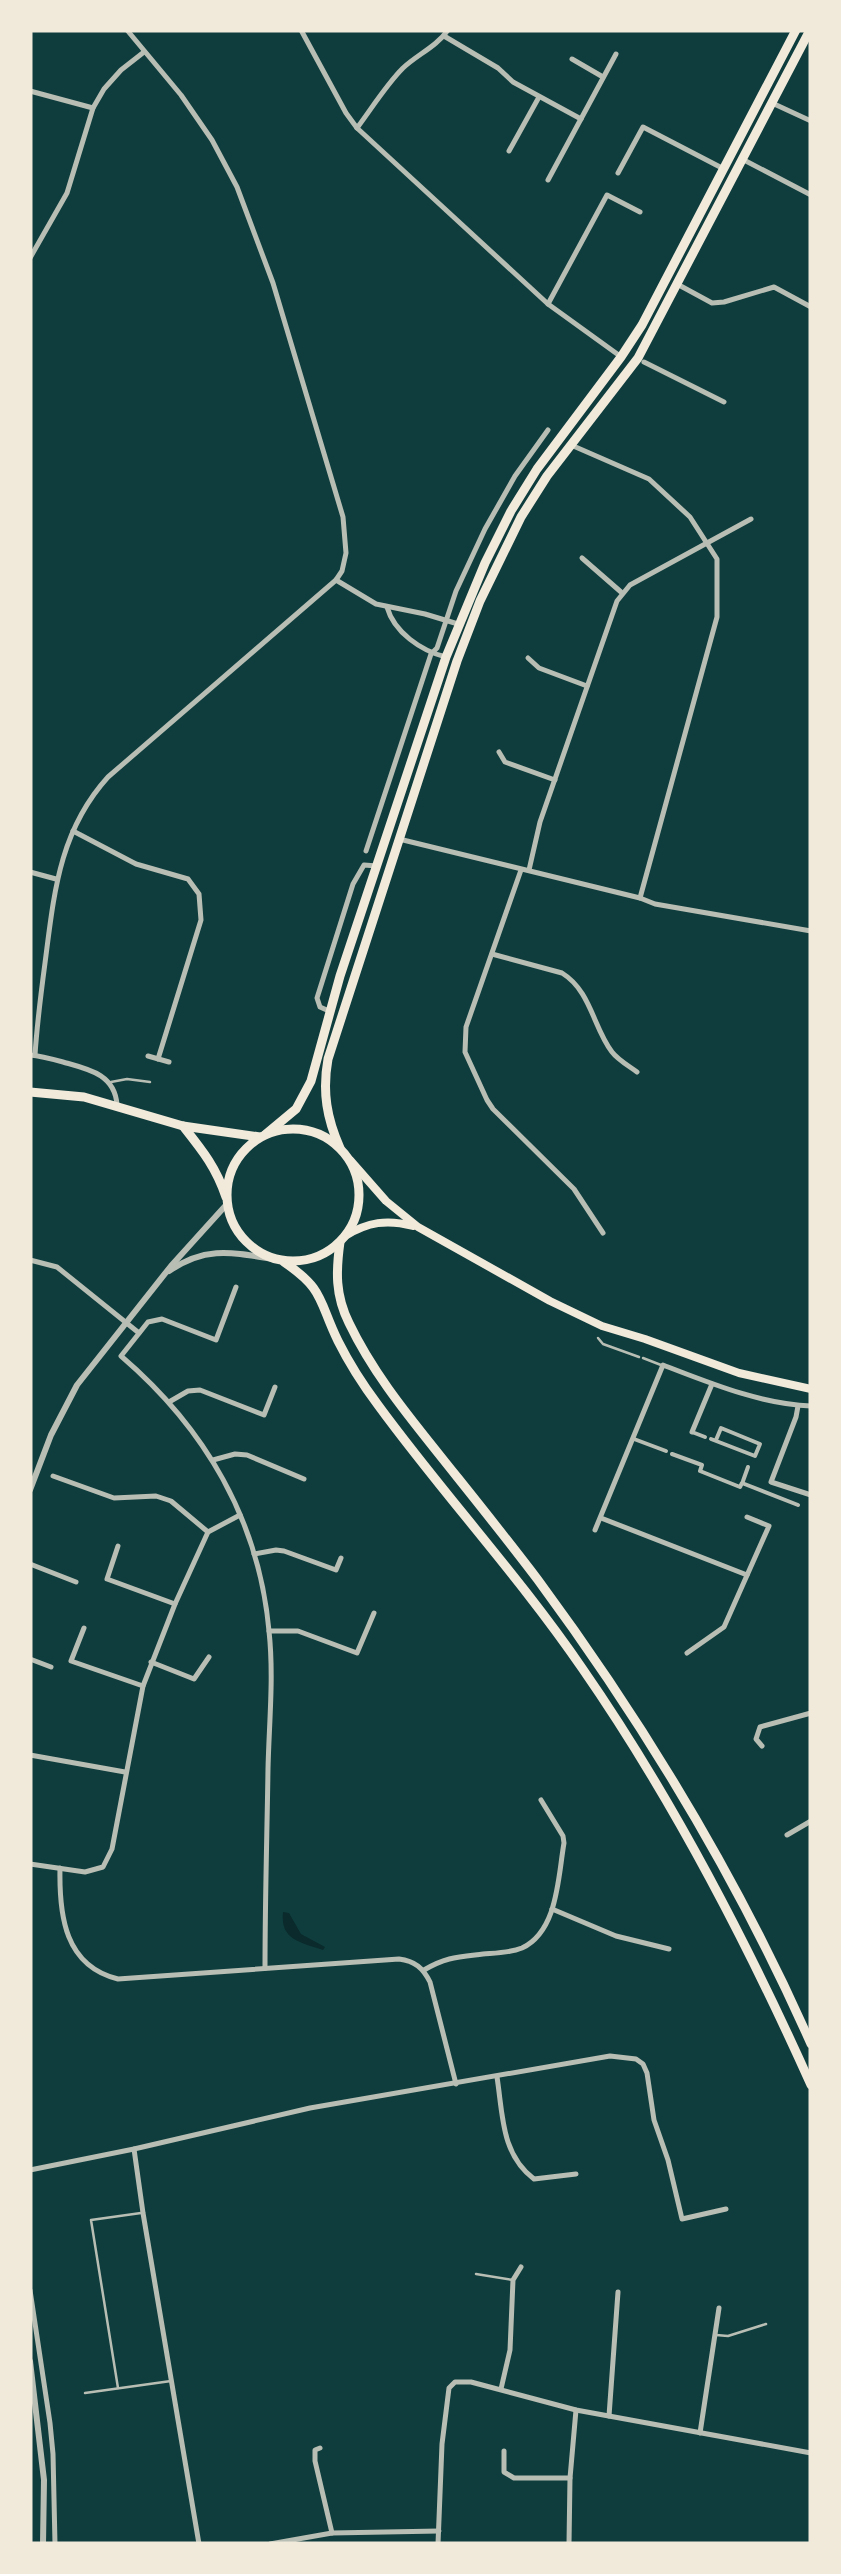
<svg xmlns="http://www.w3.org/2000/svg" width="841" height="2574" font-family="Mulish,sans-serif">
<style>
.water{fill:#0a2a2b}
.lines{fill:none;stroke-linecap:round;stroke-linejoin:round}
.service{stroke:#b8beb3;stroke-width:2.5}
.pedestrian{stroke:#b8beb3;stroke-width:4}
.minor{stroke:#b8beb3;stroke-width:5}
.tertiary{stroke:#b8beb3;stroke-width:6}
.secondary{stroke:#f1e9da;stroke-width:8}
.primary{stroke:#f1e9da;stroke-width:9}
.trunk{stroke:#f1e9da;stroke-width:9}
</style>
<rect width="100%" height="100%" fill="#0f3d3e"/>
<path class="water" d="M283 1912 289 1913 301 1934 325 1947 323 1950C300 1942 280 1940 283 1912Z"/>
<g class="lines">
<g class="service">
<path d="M111 1082 127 1079 150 1082"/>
<path d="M598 1338 603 1344 639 1357"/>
<path d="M643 1358 661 1365"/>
<path d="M476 2274 513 2280"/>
<path d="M716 2335 728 2336 766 2324"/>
<path d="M118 2388 91 2220 141 2213"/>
<path d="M85 2393 171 2381"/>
</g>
<g class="pedestrian">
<path d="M692 1432 705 1437"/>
<path d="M634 1439 666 1451"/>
<path d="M711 1439 755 1456 760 1444 721 1428 716 1440"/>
<path d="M672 1454 702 1465 700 1471 740 1487 742 1483 798 1505"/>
<path d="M743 1481 748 1467"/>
</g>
<g class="minor">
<path d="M301 30 346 113 357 128 548 304 620 356"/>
<path d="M444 36 498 68 513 82 581 119"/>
<path d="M572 59 603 77"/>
<path d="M30 91 93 108"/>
<path d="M772 103 811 121"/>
<path d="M357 128C372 108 386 85 403 68 418 54 436 47 448 30"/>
<path d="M509 151 539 97"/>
<path d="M742 159 811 195"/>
<path d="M618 173 643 127 722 168"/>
<path d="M548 180 616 54"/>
<path d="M30 258 67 193 93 108 104 89 121 70 144 52"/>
<path d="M677 284 712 303 724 302 774 287 811 307"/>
<path d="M548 304 607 195 640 212"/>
<path d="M644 362 724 402"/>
<path d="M571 445 649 479 690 517 717 559V617L640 898"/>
<path d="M582 558 621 592"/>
<path d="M336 580 376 604 425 614 458 624"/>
<path d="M387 607C394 632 421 651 446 657"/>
<path d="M528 658 539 668 587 686"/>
<path d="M499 752 505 762 555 780"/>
<path d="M73 831 136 864 188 879 199 894 201 920 158 1059"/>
<path d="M399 839 640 898 655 904 811 931"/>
<path d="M366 851 431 654 437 648 456 591 485 529 515 476 548 430"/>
<path d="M521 870 466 1027 465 1052 487 1100 493 1109 574 1189 603 1233"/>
<path d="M529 870 540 822 617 601 630 585 751 519"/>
<path d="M30 872 56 879"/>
<path d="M492 954 562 973C591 991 593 1027 612 1052 618 1060 629 1066 637 1072"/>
<path d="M329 1011 320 1007 317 998 353 884 364 865 377 866"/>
<path d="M30 1055C41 1056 52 1059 63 1062 88 1069 115 1074 117 1105"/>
<path d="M35 1055C37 1024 41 993 45 963 54 894 59 831 108 777L336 580 342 571 346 553 343 517 273 283 237 187 212 140 181 95 127 30"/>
<path d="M148 1056 169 1062"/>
<path d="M30 1260 57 1267 139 1333"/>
<path d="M236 1287 216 1340 162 1319 148 1322 121 1356C205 1428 259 1520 269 1631 274 1677 269 1723 268 1769 267 1835 265 1901 265 1968"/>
<path d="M169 1402 188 1391 200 1390 264 1415 275 1387"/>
<path d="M798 1406 796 1417 771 1482 811 1495"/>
<path d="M692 1432 712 1384"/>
<path d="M213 1460 235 1454 247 1455 304 1479"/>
<path d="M53 1476 114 1498 156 1496 171 1501 208 1532"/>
<path d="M601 1518 747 1575"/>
<path d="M595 1530 663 1365C710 1383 760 1404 811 1406"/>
<path d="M118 1546 107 1579 175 1604"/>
<path d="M254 1554 276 1550 284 1551 336 1570 341 1558"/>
<path d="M30 1564 76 1582"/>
<path d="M84 1628 71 1661 143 1686"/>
<path d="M269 1631H298L357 1653 374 1613"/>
<path d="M687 1653 724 1627 769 1526 747 1517"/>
<path d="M30 1659 51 1667"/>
<path d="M151 1662 194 1679 209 1657"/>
<path d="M762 1746 756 1739 760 1727 811 1713"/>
<path d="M30 1755 125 1772"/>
<path d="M787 1835 811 1821"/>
<path d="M30 1864 85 1872 103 1867 112 1849 143 1686 175 1604 208 1532 240 1515"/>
<path d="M60 1868C59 1916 65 1966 118 1979L399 1959C415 1961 423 1968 430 1982L456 2084"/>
<path d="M552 1909 616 1936 669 1949"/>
<path d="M424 1970C446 1957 458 1957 483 1954 496 1953 510 1953 522 1948 558 1931 558 1877 564 1843L563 1836 541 1800"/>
<path d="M497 2077C503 2115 501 2154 534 2179L576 2174"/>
<path d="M134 2149 143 2213 199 2544"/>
<path d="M30 2170 134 2149 310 2108 610 2056 636 2059 643 2064 647 2073 654 2120 668 2160 682 2219 726 2209"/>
<path d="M30 2290 50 2423 53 2454 55 2544"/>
<path d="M501 2389 510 2350 513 2280 521 2267"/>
<path d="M609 2416 618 2292"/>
<path d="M700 2433 719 2308"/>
<path d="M320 2448 315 2450V2461L332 2533"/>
<path d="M504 2451V2472L514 2478H570"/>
<path d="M270 2544 332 2533 439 2531"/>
<path d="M438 2544 442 2444 449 2388 455 2382H471L576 2410 811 2453"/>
<path d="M569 2544 570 2478 576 2410"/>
</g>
<g class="tertiary">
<path d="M169 1271C205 1246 231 1252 273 1259"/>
<path d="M30 1490 51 1435 77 1385 171 1266 227 1204"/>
<path d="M30 2361 44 2480 43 2544"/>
</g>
<g class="secondary">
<path d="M350 1160 386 1201 418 1227 550 1301 602 1326 645 1339 739 1373 811 1389"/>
<path d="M345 1236C368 1222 387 1219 413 1226"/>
</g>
<g class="primary">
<path d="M30 1092 84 1097 183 1126 260 1137"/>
<path d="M183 1126C202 1150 216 1167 226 1197"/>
</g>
<g class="trunk">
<circle cx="293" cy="1195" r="66"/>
<path d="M266 1134 296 1109 311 1081 340 976 446 657 485 563 511 511 537 469 621 357 642 325 796 30"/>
<path d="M340 1148C327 1119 322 1092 328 1059L457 661 480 601 521 517 547 476 638 358 810 30"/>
<path d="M340 1242C336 1271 335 1295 349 1323 371 1369 402 1408 434 1448 469 1492 504 1535 538 1580 645 1725 738 1879 811 2044"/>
<path d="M284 1262C325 1290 318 1300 338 1341 349 1363 363 1385 378 1405 443 1494 519 1576 582 1668 673 1799 746 1940 811 2085"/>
</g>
</g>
<rect width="841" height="2574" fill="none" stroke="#f1e9da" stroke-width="65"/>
</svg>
